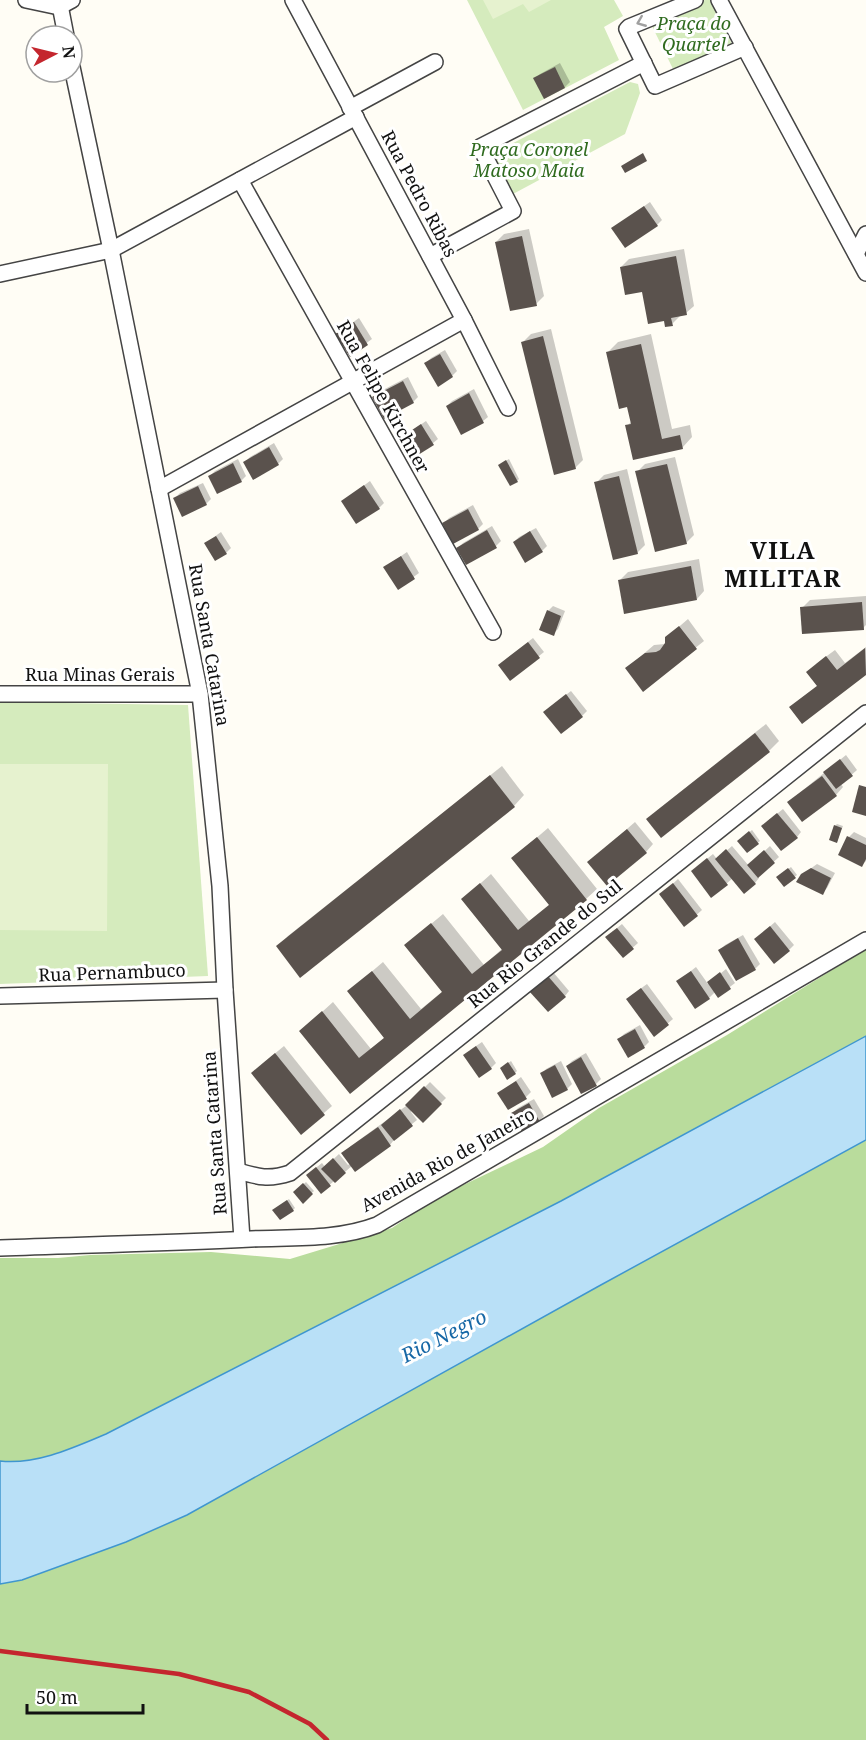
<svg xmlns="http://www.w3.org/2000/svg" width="866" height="1740" font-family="'Noto Serif',serif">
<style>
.green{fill:#d5ebbd}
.forest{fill:#b9dc9c}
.pitch{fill:#e6f2cf}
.water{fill:#b9e0f7;stroke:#3f96cf;stroke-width:1.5}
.shadow{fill:#0003}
.building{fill:#5a524d}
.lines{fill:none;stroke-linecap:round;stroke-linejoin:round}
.street-casing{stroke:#444;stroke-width:18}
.street{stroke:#fff;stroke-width:15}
.rail{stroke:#c4262e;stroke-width:4.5}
.oneway{stroke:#a0a0a0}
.labels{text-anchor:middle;stroke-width:6;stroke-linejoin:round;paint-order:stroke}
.park-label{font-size:18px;font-style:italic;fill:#2f6b1f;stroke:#fff}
.street-label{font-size:18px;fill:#111;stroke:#fff}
.water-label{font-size:20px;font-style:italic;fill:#1768a6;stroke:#fff}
.district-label{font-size:24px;font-weight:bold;letter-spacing:1.5px;fill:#111;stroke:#fff}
</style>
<rect width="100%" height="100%" fill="#fffdf5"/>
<g class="green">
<path d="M467 0H614L623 16 604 27 619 60 523 110Z"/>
<path d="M705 0H713L733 47 675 73 651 24Z"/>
<path d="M630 82 638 84 640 93 625 134 513 194 495 159 496 152Z"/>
<path d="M0 702 188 705 208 976 0 984Z"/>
</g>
<g class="forest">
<path d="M866 949V1036L561 1201 106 1434C73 1448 36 1465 0 1461V1258H58L90 1255 211 1252 290 1259 392 1228 438 1197 543 1147 599 1108 727 1035Z"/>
<path d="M866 1140V1740H0V1584L22 1580 126 1542 187 1515 599 1286Z"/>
</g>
<g class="pitch">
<path d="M483 0H551L529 12 523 4 493 19Z"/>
<path d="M0 764H108L107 931 0 930Z"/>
</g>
<path class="water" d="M866 1036V1140L599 1286 187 1515 126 1542 22 1580 0 1584V1461C36 1465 73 1448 106 1434L561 1201Z"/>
<g class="shadow">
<path d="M560 63 570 82 565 87 545 97 535 78 540 74Z"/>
<path d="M650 202 662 220 657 225 613 228Z"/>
<path d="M529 229 544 296 536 304 496 242 504 234Z"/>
<path d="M684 249 694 306 686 313 679 315 680 316 672 324 665 319 643 290 621 267 629 259Z"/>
<path d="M359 318 372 339 350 355 337 334Z"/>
<path d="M551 329 583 460 575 468 523 342 531 334Z"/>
<path d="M651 334 672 429 690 425 692 437 682 448 627 426 632 421 628 406 608 352 618 342Z"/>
<path d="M445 350 457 371 452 376 426 363 431 358Z"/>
<path d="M408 377 418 397 413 402 384 417 374 397 379 392Z"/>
<path d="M474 389 488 417 483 421 447 406 452 401Z"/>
<path d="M426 421 438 439 433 443 398 440Z"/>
<path d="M274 443 283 459 278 464 245 462 250 457Z"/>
<path d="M675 457 694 535 686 543 637 472 645 464Z"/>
<path d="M238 459 246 476 241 481 210 476 215 471Z"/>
<path d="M509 459 519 479 517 481 502 463Z"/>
<path d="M627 469 645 545 637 553 596 483 604 475Z"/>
<path d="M370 481 384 503 379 508 343 501Z"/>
<path d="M203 483 211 499 206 504 175 498 180 493Z"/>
<path d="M473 505 483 524 478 529 444 523 449 518Z"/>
<path d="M492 526 501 541 496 546 458 548 463 543Z"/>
<path d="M536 528 547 546 542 551 514 542 519 537Z"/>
<path d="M221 532 231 548 226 553 206 543Z"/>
<path d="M407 552 419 573 398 588 385 567Z"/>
<path d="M699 559 704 591 697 599 620 580 628 572Z"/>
<path d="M866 596V625L863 628 802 608 810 600Z"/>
<path d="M553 606 565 611 558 629 553 634 548 611Z"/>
<path d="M688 619 704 641 644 689 627 668 654 645 665 644 667 637Z"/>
<path d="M533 638 544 652 539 656 505 660Z"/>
<path d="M866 647V673L802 722 799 700 818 685 816 664 835 650 845 663Z"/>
<path d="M571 691 587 711 582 716 550 707Z"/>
<path d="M766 724 779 741 769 751 648 819 659 809Z"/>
<path d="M846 755 857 770 841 784 843 787 836 795H797Z"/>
<path d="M502 766 524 795 514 806 301 975 278 947 288 936Z"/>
<path d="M783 809 801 832 797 837 768 821Z"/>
<path d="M635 822 653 844 646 852 589 862Z"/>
<path d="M837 824 843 826 837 841 835 826Z"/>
<path d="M548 828 597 889 586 899 350 1092 301 1031 333 1002 371 1049 385 1037 349 991 383 962 421 1009 443 991 406 945 443 914 484 965 503 948 463 899 491 874 529 921 550 904 513 858Z"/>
<path d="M752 830 760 841 747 851 739 841Z"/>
<path d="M854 832 866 838V861L862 865 849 837Z"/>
<path d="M732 846 749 866 770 846 779 857 758 876 759 878 755 883 733 878 712 896 698 866 713 854 717 859Z"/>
<path d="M817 864 835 873 827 888 822 893 802 875Z"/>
<path d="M791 867 797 875 784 885 778 877Z"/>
<path d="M678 879 702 910 685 925 666 890Z"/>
<path d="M775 922 794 945 789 950 761 934Z"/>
<path d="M622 924 638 943 623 956 612 932Z"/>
<path d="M743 935 760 964 755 969 720 950 725 945Z"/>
<path d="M696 967 708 984 726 969 735 983 718 996 715 992 709 998 678 981Z"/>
<path d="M553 972 569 991 565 996 531 991Z"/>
<path d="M647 984 673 1019 654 1035 632 995Z"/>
<path d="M640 1025 649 1042 645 1046 628 1055 619 1039 624 1034Z"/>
<path d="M482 1042 496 1063 491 1068 470 1050Z"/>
<path d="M284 1046 332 1106 302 1132 261 1065Z"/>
<path d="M586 1053 601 1079 596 1084 567 1066 572 1061Z"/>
<path d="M511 1061 517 1071 515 1073 504 1066Z"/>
<path d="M561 1061 572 1084 567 1089 542 1074 546 1069Z"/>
<path d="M521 1077 531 1092 526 1097 499 1093Z"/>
<path d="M430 1082 446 1098 423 1121 412 1110 411 1112 417 1120 397 1136 390 1145 355 1170 352 1166 321 1192 313 1170 322 1163 325 1167 339 1154 348 1165 350 1164 343 1153 351 1146 406 1106Z"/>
<path d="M534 1099 544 1116 539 1121 513 1113 518 1108Z"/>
<path d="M306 1182 314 1191 303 1201 295 1192Z"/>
<path d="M289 1199 295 1208 293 1210 276 1208Z"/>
</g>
<g class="building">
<path d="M555 67 565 88 544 99 533 78Z"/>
<path d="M643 153 647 161 625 173 621 166Z"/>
<path d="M644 206 658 226 625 248 611 228Z"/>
<path d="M522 236 537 306 510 311 495 242Z"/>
<path d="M676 256 687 315 671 318 673 326 665 327 664 321 648 324 642 292 625 295 620 267Z"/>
<path d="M354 322 368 345 350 357 335 334Z"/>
<path d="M543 336 576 469 554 475 521 342Z"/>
<path d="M641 344 662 439 680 435 683 449 633 460 625 425 631 424 627 407 619 409 606 352Z"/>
<path d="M440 354 453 377 438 387 424 363Z"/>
<path d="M403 381 414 403 384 419 372 397Z"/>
<path d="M469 393 484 423 461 435 446 406Z"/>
<path d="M421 424 434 445 410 460 397 440Z"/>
<path d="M269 447 279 465 253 480 243 462Z"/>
<path d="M506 460 518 482 510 486 498 465Z"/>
<path d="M233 463 242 482 217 494 208 476Z"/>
<path d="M667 464 687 544 655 552 635 471Z"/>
<path d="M619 476 638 554 613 560 594 482Z"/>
<path d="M364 485 380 509 356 524 341 501Z"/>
<path d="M198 486 207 505 182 517 173 498Z"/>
<path d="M468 509 479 530 453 544 442 523Z"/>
<path d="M487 530 497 548 466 565 456 548Z"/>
<path d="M530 531 543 552 525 563 513 542Z"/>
<path d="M216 536 227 554 215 561 204 543Z"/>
<path d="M401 556 415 579 398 590 383 567Z"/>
<path d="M691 566 697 600 624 614 618 580Z"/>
<path d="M862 602 864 630 802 634 800 607Z"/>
<path d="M547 610 561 616 554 636 539 630Z"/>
<path d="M679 626 697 649 643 692 625 668 645 653 656 652 660 650 665 643V637Z"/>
<path d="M528 642 540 658 510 681 498 665Z"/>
<path d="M865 648 866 675 802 724 789 707 817 686 806 672 826 656 837 670Z"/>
<path d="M566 694 583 717 561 734 543 712Z"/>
<path d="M755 733 770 752 661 838 646 819Z"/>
<path d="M840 759 853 776 836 789 823 772Z"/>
<path d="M490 775 515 807 300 978 276 946Z"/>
<path d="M822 776 837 796 802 822 787 802Z"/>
<path d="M859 785 866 787V816L852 812Z"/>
<path d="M777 813 798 838 781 851 761 826Z"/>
<path d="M834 825 842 828 837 843 829 840Z"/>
<path d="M627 829 647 853 607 886 587 862Z"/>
<path d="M749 831 759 844 747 853 737 841Z"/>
<path d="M847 836 866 845V859L862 867 838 855Z"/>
<path d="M537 837 587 900 350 1094 299 1031 322 1011 359 1058 384 1038 347 991 372 971 410 1019 442 992 404 945 431 923 472 974 502 950 461 899 480 883 518 930 549 905 511 858Z"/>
<path d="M726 849 756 884 744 894 715 859Z"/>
<path d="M764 850 775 863 758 878 747 865Z"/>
<path d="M707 858 728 885 711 898 691 871Z"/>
<path d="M788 868 796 878 784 887 776 877Z"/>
<path d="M811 868 831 878 823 895 796 882 801 874Z"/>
<path d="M673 883 698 916 684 927 659 894Z"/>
<path d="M770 926 790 951 774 964 754 939Z"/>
<path d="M617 928 634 949 623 958 605 937Z"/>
<path d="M738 938 756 970 736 981 718 950Z"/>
<path d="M691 971 710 999 695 1009 676 981Z"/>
<path d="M720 972 731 989 718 998 707 982Z"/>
<path d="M547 975 566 997 548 1012 529 991Z"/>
<path d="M641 988 669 1025 654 1037 626 999Z"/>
<path d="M635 1029 645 1048 628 1058 617 1039Z"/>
<path d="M476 1046 492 1069 479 1078 463 1055Z"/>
<path d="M275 1053 325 1115 301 1135 251 1073Z"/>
<path d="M581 1057 597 1086 581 1094 566 1066Z"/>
<path d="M508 1062 516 1074 507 1080 500 1068Z"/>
<path d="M555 1065 568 1090 552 1098 540 1073Z"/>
<path d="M516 1081 527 1099 508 1110 497 1093Z"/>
<path d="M424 1086 442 1104 423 1123 405 1105Z"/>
<path d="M529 1103 540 1122 522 1132 511 1113Z"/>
<path d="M400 1109 413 1126 394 1141 381 1125Z"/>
<path d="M378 1127 391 1146 355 1172 341 1153Z"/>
<path d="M333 1158 346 1173 335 1183 321 1169Z"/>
<path d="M316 1167 331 1186 321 1194 306 1175Z"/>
<path d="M303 1183 313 1194 303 1204 293 1192Z"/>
<path d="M287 1200 294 1211 280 1220 272 1210Z"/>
</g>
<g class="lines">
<defs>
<g id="street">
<path d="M26 0 59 7 72 0"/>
<path d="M59 0 66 36"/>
<path d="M293 0 464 320 508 408"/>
<path d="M695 0 629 27 627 29 655 86 745 47"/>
<path d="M719 0 866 273"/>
<path d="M72 67 111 250 200 694 220 886 225 990 242 1239"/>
<path d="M350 108 435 62"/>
<path d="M240 180 493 632"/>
<path d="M856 254 866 234"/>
<path d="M430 256 513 211 480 147 644 63"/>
<path d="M0 274 111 250 356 117"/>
<path d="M159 489 464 320"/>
<path d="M0 694H200"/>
<path d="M0 996 225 990"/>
<path d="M238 1171C258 1177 269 1180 290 1173L866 713"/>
<path d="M0 1248C84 1245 167 1243 251 1239 293 1237 338 1240 377 1225L866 940"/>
</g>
</defs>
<use href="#street" class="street-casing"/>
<use href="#street" class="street"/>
<path class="rail" d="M0 1651 179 1674 249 1692 310 1724 327 1740"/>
</g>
<defs><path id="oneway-chevron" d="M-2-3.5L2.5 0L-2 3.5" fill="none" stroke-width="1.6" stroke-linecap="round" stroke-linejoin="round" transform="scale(1.5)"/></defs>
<use class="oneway" href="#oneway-chevron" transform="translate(641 22) rotate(158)"/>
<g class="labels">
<g class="park-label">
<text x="694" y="30">Praça do<tspan x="694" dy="21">Quartel</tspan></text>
<text x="529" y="156">Praça Coronel<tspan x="529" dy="21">Matoso Maia</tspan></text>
</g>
<g class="street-label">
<text transform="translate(419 194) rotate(62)" y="6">Rua Pedro Ribas</text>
<text transform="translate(383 397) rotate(61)" y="6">Rua Felipe Kirchner</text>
<text transform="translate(209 645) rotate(80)" y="6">Rua Santa Catarina</text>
<text x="100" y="681">Rua Minas Gerais</text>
<text transform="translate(545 944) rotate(-39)" y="6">Rua Rio Grande do Sul</text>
<text transform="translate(112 973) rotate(-2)" y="6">Rua Pernambuco</text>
<text transform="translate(215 1133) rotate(-94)" y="6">Rua Santa Catarina</text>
<text transform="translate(448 1160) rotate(-29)" y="6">Avenida Rio de Janeiro</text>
</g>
<g class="water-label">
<text transform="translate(444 1336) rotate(-27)" y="7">Rio Negro</text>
</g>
<g class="district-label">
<text x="783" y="559">VILA<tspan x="783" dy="28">MILITAR</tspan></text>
</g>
</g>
<g transform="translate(54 54) rotate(83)"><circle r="28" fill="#ffffff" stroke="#a0a0a0" stroke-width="1.5"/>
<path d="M0-4.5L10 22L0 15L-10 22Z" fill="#c4262e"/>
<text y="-9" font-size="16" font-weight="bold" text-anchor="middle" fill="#111111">N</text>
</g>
<path d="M27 1704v9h116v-9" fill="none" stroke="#111111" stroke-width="3"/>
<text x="36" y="1704" font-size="18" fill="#111111" stroke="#ffffff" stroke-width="4.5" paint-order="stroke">50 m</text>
</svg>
